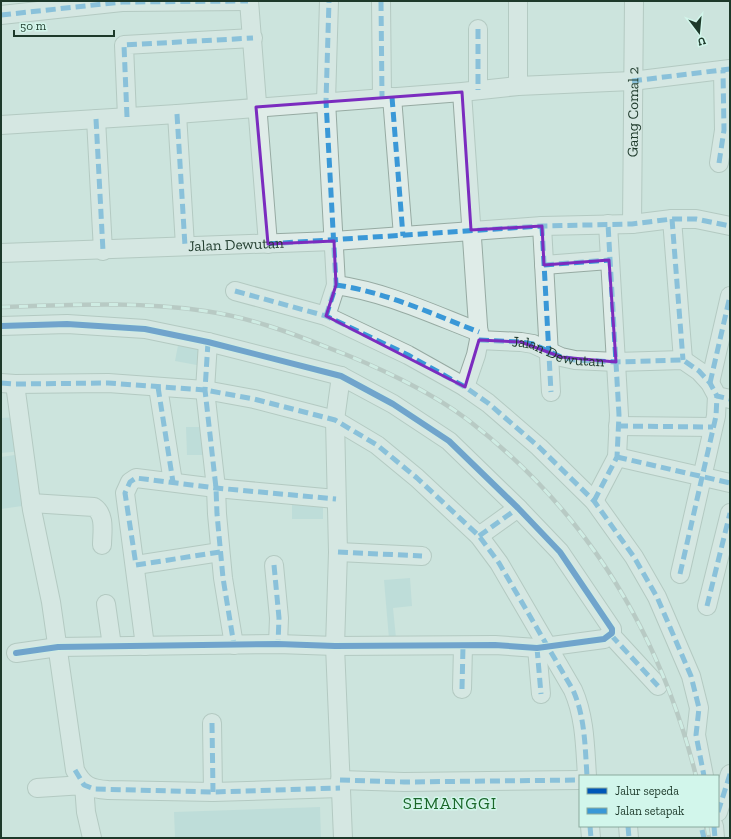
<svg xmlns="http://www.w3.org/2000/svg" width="731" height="839" font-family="'Zilla Slab',serif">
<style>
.green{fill:#aed5d5}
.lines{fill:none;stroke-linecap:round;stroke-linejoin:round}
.minor-casing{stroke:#96aaa2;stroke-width:20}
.minor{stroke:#dfece8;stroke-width:18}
.rail-casing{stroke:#9faca7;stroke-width:4.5}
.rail{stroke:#d2f6eb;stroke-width:3;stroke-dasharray:9;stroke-linecap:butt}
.quiet{stroke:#3a98d7;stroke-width:5;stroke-dasharray:10 5;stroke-linecap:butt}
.cycleway-casing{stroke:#d2f6eb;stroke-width:8}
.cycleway{stroke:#0057b8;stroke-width:6}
.marked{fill:none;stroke:#7b2cbf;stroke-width:3;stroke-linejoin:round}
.labels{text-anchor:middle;stroke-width:3;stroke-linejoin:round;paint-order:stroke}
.street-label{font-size:15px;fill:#1d392a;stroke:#d2f6eb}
.quarter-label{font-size:17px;letter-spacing:1px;fill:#1b672a;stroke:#d2f6eb}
</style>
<rect width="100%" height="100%" fill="#cce4dd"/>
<g class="green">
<path d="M179 340 206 344 202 366 175 361Z"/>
<path d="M18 417 22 451 1 453V418Z"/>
<path d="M186 427H207V455H187Z"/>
<path d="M22 454 29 505 1 509V457Z"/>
<rect x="292" y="499" width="31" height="20"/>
<path d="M410 578 412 606 393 608 396 638 389 639 384 580Z"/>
<path d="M320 807 321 838H175L174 812Z"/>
</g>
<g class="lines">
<defs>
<g id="minor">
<path d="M249 1 268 244"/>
<path d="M381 1 382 97"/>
<path d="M518 1V86"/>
<path d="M1 15 122 2 248 1"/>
<path d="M478 29V90"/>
<path d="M462 92 479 340 476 355 465 387"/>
<path d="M392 97 403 236"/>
<path d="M177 114 185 246"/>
<path d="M127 117 124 45 253 38"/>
<path d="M96 119 103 251"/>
<path d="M1 125 177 114 462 92 518 86 632 81 730 69"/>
<path d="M719 163 724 130 723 70"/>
<path d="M672 219 683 360"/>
<path id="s1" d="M632 224 634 1"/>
<path d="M542 226 551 392"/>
<path id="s2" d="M1 253 334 241 542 226 632 224 672 219H696L730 226"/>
<path d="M544 265 609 260"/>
<path d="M336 285C386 292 432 314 479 332"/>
<path d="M235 291 326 316 408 355 465 387 488 403 539 447 594 501 634 557 657 597 691 676 699 708 696 735 704 776"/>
<path d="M326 316 336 285 326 101 329 1"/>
<path d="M1 326 67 324 145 329 208 342 341 376 393 404 449 441 518 508 560 552 612 629V633L604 639 537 648 495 645 335 646 278 644 58 647 16 653"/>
<path id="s3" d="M479 340 521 342 533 344 561 357 575 360 616 362 683 360 699 371 710 383 717 396 730 399"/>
<path d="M208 342 205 390 216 488 217 514 223 578 234 645"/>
<path d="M341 376 335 420 338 552 335 646 343 838"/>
<path d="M1 383 15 384 108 383 205 390 254 399 335 420 377 445 417 478 479 536 499 563 573 690C585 717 585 746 587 776"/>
<path d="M710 383 730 296"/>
<path d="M15 384 32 510 51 602 75 770C83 786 91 789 108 790L213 792 340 788"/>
<path d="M158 387 173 482"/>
<path d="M618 426 713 427"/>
<path d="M617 457 730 483"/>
<path d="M594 501 617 457 619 415 608 224"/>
<path d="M31 503 94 507C106 515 102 533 102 545"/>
<path d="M479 536 518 508"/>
<path d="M338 552 422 556"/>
<path d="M136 565 220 552"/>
<path d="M274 565 279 618 278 644"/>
<path d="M680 574 716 416 717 396"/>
<path d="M106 604 112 646"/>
<path d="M707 606 730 513"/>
<path d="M611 635 658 686"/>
<path d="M145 646 125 493 130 482 136 478 216 488 336 499"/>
<path d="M537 648 541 694"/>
<path d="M462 689 463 646"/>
<path d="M212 723 213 792"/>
<path d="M340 780 404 782 580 780"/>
<path d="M37 788 84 785 86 812 92 838"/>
<path d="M718 812 730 774"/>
<path d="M590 826 591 838"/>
<path d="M628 826 629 838"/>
<path d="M714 826 715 838"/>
</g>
</defs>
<use href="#minor" class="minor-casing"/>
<use href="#minor" class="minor"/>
<defs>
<g id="rail">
<path d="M1 307C69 305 137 301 205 311 248 317 289 332 329 348 374 365 430 391 468 420 586 511 660 633 696 776"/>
<path d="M707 826 709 838"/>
</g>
</defs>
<use href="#rail" class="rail-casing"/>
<use href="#rail" class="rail"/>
<g class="quiet">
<path d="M381 1 382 97"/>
<path d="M1 15 122 2 248 1"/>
<path d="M478 29V90"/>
<path d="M632 81 730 69"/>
<path d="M392 97 403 236"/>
<path d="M177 114 185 246"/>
<path d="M127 117 124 45 253 38"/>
<path d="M96 119 103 251"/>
<path d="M719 163 724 130 723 70"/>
<path d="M672 219 683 360"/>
<path d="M542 226 551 392"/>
<path d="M268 244 542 226 632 224 672 219H696L730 226"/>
<path d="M544 265 609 260"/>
<path d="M336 285C386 292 432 314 479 332"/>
<path d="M235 291 326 316 408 355 465 387 488 403 539 447 594 501 634 557 657 597 691 676 699 708 696 735 704 776"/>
<path d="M326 316 336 285 326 101 329 1"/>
<path d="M479 340 521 342 533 344 561 357 575 360 616 362 683 360 699 371 710 383 717 396 730 399"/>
<path d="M208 342 205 390 216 488 217 514 223 578 234 645"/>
<path d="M1 383 15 384 108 383 205 390 254 399 335 420 377 445 417 478 479 536 499 563 573 690C585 717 585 746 587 776"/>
<path d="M710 383 730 296"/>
<path d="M158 387 173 482"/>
<path d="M618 426 713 427"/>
<path d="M617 457 730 483"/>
<path d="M594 501 617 457 619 415 608 224"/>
<path d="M479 536 518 508"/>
<path d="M220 552 136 565 125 493 130 482 136 478 216 488 336 499"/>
<path d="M338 552 422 556"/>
<path d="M274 565 279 618 278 644"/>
<path d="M680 574 716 416 717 396"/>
<path d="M707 606 730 513"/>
<path d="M611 635 658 686"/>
<path d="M537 648 541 694"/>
<path d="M462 689 463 646"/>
<path d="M212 723 213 792"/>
<path d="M75 770 84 785 94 789 213 792 340 788"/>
<path d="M340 780 404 782 580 780"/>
<path d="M718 812 730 774"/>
<path d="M590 826 591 838"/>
<path d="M628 826 629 838"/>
<path d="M714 826 715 838"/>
<path d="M702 830 704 838"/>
</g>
<defs>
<path id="cycleway" d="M1 326 67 324 145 329 208 342 341 376 393 404 449 441 518 508 560 552 612 629V633L604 639 537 648 495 645 335 646 278 644 58 647 16 653"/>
</defs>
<use href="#cycleway" class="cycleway-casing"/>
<use href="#cycleway" class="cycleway"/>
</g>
<path d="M0 0H731V839H0ZM462 92 471 230 542 226 544 265 609 260 616 362 561 357 521 342 479 340 465 387 326 316 336 285 334 241 268 244 256 107Z" fill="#cce4dd" fill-opacity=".55" fill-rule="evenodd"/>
<path class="marked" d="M462 92 471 230 542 226 544 265 609 260 616 362 561 357 521 342 479 340 465 387 326 316 336 285 334 241 268 244 256 107Z"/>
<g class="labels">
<g class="street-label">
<text dy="5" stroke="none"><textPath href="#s1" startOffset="112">Gang Comal 2</textPath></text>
<text dy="5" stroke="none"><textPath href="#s2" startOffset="235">Jalan Dewutan</textPath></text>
<text dy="5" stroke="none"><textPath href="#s3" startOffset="81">Jalan Dewutan</textPath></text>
</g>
<g class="quarter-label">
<text x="450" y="809">SEMANGGI</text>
</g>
</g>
<rect width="731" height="839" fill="none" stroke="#1d392a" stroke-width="4"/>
<rect x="579" y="775" width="140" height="52" fill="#d2f6eb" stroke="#8aaa9e"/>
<rect x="587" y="788" width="20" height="6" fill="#0057b8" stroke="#8aaa9e"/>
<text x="615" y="795" font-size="12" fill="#1d392a">Jalur sepeda</text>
<rect x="587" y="808" width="20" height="6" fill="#3a98d7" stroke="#8aaa9e"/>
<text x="615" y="815" font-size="12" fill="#1d392a">Jalan setapak</text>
<g transform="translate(699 32) rotate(164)" stroke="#d2f6eb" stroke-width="3" paint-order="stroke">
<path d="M0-3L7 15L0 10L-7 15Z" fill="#1d392a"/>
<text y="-6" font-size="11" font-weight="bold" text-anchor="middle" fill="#1d392a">U</text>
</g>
<path d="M14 30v6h100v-6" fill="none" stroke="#1d392a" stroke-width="2"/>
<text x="20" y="30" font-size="12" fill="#1d392a" stroke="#d2f6eb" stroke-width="3" paint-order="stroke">50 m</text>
</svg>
